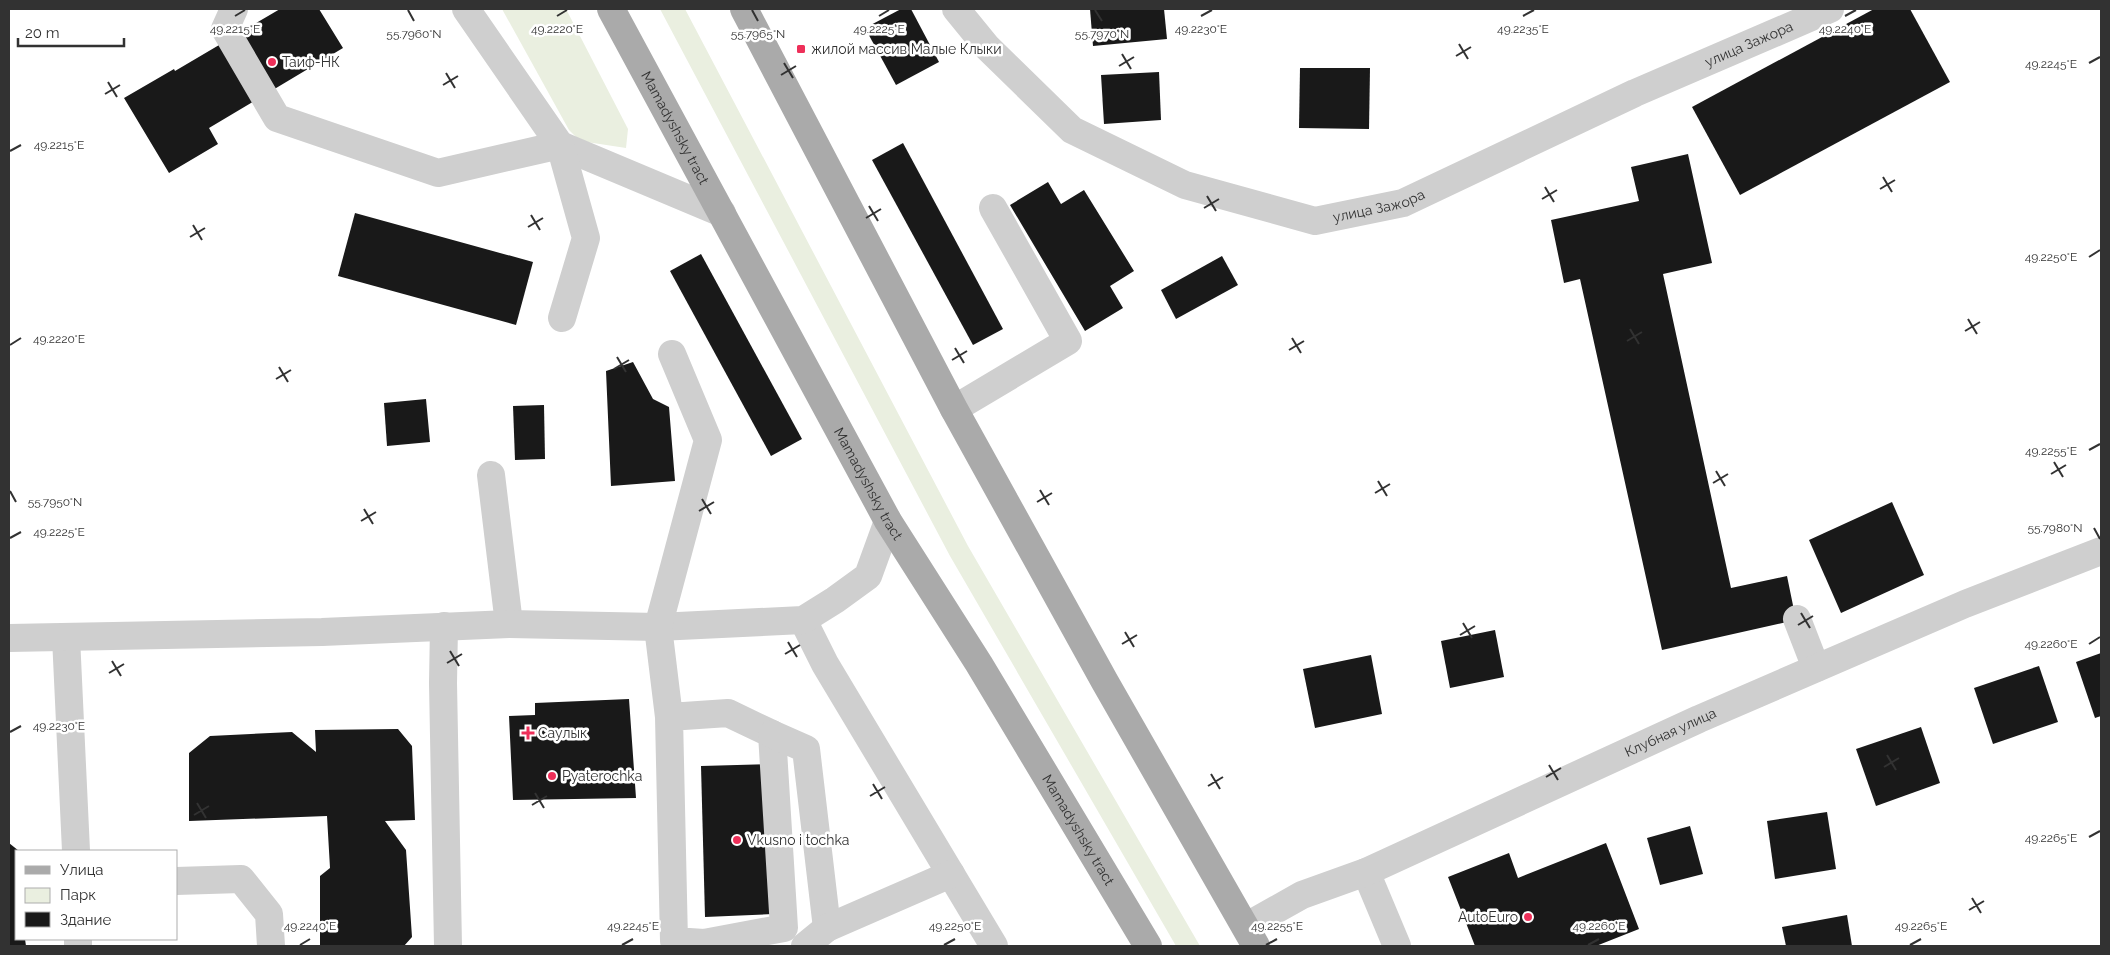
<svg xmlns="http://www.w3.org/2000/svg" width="2110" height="955" font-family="Raleway,sans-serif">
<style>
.green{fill:#eaefe0}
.building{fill:#191919}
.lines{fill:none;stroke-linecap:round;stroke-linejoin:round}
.minor{stroke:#cfcfcf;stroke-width:28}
.major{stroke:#aaa;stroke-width:28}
.ticks{fill:none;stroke:#323232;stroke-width:2}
.poi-dot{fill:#ee2f59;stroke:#fff;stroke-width:2}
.labels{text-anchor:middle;stroke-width:5;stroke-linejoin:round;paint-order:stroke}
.street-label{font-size:14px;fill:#323232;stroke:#fff}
.poi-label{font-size:14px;fill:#323232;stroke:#fff;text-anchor:start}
.ticks-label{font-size:12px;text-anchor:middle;fill:#323232;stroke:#fff;stroke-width:5;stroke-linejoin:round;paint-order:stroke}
</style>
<rect width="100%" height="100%" fill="#fff"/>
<g class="green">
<path d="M502 9H566L628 129 626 148 580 141 569 130Z"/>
<path d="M660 9H685L968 546 1200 946H1176L950 556Z"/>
</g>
<g class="building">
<path d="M280 9H319L343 48 209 128 218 144 169 173 124 98 174 69 175 71Z"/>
<path d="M901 9H911L939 62 896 85 865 28Z"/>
<path d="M1090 9H1164L1167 39 1093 46Z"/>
<path d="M1874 9H1910L1950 82 1740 195 1692 107Z"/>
<path d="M1300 68H1370L1369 129 1299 128Z"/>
<path d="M1159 72 1161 120 1104 124 1101 75Z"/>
<path d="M903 143 1003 329 973 345 872 160Z"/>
<path d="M1688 154 1712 263 1663 274 1731 588 1787 576 1796 620 1662 650 1580 279 1564 283 1551 220 1639 201 1631 167Z"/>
<path d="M1048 182 1061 204 1084 190 1134 271 1110 286 1123 308 1085 331 1010 205Z"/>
<path d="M355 213 533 262 516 325 338 276Z"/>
<path d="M701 254 802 439 771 456 670 271Z"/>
<path d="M1222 256 1238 285 1176 319 1161 290Z"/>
<path d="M633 362 653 399 669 407 675 481 611 486 606 371Z"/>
<path d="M426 399 430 442 387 446 384 403Z"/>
<path d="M544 405 545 459 515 460 513 406Z"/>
<path d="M1892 502 1924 575 1841 613 1809 540Z"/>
<path d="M1495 630 1504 677 1450 688 1441 641Z"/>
<path d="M2101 653V716L2095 718 2076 662Z"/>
<path d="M1371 655 1382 714 1315 728 1303 669Z"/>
<path d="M2039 666 2058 722 1993 744 1974 688Z"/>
<path d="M629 699 636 798 513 800 509 716 535 715V703Z"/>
<path d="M1921 727 1940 783 1876 806 1856 749Z"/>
<path d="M398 729 412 746 415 820 385 821 406 850 412 937 404 946H320V876L330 868 327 816 189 821V753L210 736 292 732 316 752 315 730Z"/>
<path d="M769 764 773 914 705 917 701 766Z"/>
<path d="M1827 812 1836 869 1775 879 1767 821Z"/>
<path d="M1690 826 1703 874 1660 885 1647 838Z"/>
<path d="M9 843 19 851H16V939H25L26 946H9Z"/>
<path d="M1606 843 1639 929 1596 946H1475L1448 877 1509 853 1518 878Z"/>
<path d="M1847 915 1852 946H1786L1782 927Z"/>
</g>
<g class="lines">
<g class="minor">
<path d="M234 9 225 29 277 118 438 173 560 145 722 213"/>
<path d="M466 9 560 145 586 238 562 318"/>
<path id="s1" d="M956 9 987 47 1072 130 1185 185 1315 221 1403 203 1635 93 1830 9"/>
<path d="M954 409 1068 341 993 208"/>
<path d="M491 475 509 624"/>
<path d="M1797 619 1816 668"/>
<path d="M803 620 825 664 994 946"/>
<path d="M444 626 443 683 448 946"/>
<path d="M66 637 76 851"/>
<path d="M9 638 322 632 509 624 658 627 803 620 835 600 868 576 888 521"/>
<path d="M669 717 728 713 772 734 784 928 704 943 674 941 669 717 658 627 708 440 672 354"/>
<path d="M772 734 806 749 827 928"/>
<path d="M1366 872 1397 946"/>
<path d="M176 881 241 879 269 914 271 946"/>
<path id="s2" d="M1247 926 1302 895 1366 872 1699 719 1965 604 2101 551"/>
<path d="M78 939V946"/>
<path d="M805 946 827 928 951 874"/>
</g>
<g class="major">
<path id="s3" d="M611 9 888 521 979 664 1148 946"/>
<path d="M744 9 954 409 1105 682 1256 946"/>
</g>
</g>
<path class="ticks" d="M408 10 414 21M752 10 758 21M1095 10 1102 21M235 16 245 10M557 16 567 10M879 16 889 10M1201 16 1212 10M1523 16 1534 10M1845 16 1856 10M1459 44 1468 59M1122 54 1131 69M1456 56 1471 47M784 63 793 78M2089 63 2100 57M1119 66 1134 57M446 73 455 88M781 75 796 66M108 82 117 97M443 85 458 76M105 94 120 85M10 151 21 145M1883 177 1892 192M1545 187 1554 202M1880 189 1895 180M1207 196 1216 211M1542 199 1557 190M869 206 878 221M1204 208 1219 199M531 215 540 230M866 218 881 209M193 225 202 240M528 227 543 218M190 237 205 228M2089 257 2100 250M1968 319 1977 334M1630 329 1639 344M1965 331 1980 322M1292 338 1301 353M1627 341 1642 332M10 345 21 338M955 348 964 363M1289 350 1304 341M617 357 626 372M952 360 967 351M279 367 288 382M614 369 629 360M276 379 291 370M2089 450 2100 444M2054 462 2063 477M1716 471 1725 486M2051 474 2066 465M1378 481 1387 496M1713 483 1728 474M1040 490 1049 505M10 491 16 502M1375 493 1390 484M702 499 711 514M1037 502 1052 493M364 509 373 524M699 511 714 502M361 521 376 512M2094 528 2100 539M10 538 21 532M1801 613 1810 628M1463 623 1472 638M1798 625 1813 616M1125 632 1134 647M1460 635 1475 626M788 642 797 657M1122 644 1137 635M2089 644 2100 637M450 651 459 666M785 654 800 645M112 661 121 676M447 663 462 654M109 673 124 664M10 732 21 726M1887 755 1896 770M1549 765 1558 780M1884 767 1899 758M1211 774 1220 789M1546 777 1561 768M873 784 882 799M1208 786 1223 777M535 793 544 808M870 796 885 787M197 803 206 818M532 805 547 796M194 815 209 806M2089 837 2100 831M1972 898 1981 913M1969 910 1984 901M300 945 310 939M622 945 633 939M944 945 955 939M1266 945 1277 939M1588 945 1599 939M1910 945 1921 939"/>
<g class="poi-dot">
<rect x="796" y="44" width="10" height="10" rx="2.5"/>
<circle cx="272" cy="62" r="5"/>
<path d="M525.5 725.5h5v5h5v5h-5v5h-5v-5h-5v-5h5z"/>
<circle cx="552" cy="776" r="5"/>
<circle cx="737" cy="840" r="5"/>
<circle cx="1528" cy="917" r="5"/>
</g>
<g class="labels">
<g class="street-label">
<text dy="5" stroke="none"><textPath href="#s1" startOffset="899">улица Зажора</textPath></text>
<text dy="5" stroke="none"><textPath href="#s3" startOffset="135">Mamadyshsky tract</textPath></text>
<text dy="5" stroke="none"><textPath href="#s1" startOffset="494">улица Зажора</textPath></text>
<text dy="5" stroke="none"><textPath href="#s3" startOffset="540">Mamadyshsky tract</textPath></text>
<text dy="5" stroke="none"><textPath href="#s2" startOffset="466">Клубная улица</textPath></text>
<text dy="5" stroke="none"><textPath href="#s3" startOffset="945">Mamadyshsky tract</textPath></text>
</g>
<g class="poi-label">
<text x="811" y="54">жилой массив Малые Клыки</text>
<text x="282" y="67">Таиф-НК</text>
<text x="538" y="738">Саулык</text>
<text x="562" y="781">Pyaterochka</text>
<text x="747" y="845">Vkusno i tochka</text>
<text x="1518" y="922" text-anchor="end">AutoEuro</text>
</g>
</g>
<g class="ticks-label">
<text x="235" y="33">49.2215°E</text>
<text x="557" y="33">49.2220°E</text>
<text x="879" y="33">49.2225°E</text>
<text x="1201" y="33">49.2230°E</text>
<text x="1523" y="33">49.2235°E</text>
<text x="1845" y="33">49.2240°E</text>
<text x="758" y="38">55.7965°N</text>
<text x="414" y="38">55.7960°N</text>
<text x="1102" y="38">55.7970°N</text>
<text x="2051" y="68">49.2245°E</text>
<text x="59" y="149">49.2215°E</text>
<text x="2051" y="261">49.2250°E</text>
<text x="59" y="343">49.2220°E</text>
<text x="2051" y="455">49.2255°E</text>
<text x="55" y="506">55.7950°N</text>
<text x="2055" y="532">55.7980°N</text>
<text x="59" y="536">49.2225°E</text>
<text x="2051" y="648">49.2260°E</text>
<text x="59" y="730">49.2230°E</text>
<text x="2051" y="842">49.2265°E</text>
<text x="310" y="930">49.2240°E</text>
<text x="633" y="930">49.2245°E</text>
<text x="955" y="930">49.2250°E</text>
<text x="1277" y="930">49.2255°E</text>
<text x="1599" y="930">49.2260°E</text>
<text x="1921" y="930">49.2265°E</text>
</g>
<rect width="2110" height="955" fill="none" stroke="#323232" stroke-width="20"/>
<rect x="15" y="850" width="162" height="90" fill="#ffffff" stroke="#adadad"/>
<rect x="25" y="866" width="25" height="8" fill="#aaaaaa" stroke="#adadad"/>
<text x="60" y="875" font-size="15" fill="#323232">Улица</text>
<rect x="25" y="888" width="25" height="15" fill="#eaefe0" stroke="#adadad"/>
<text x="60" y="900" font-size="15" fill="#323232">Парк</text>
<rect x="25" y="912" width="25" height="15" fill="#191919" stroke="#adadad"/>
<text x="60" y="925" font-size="15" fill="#323232">Здание</text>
<path d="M18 38v8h106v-8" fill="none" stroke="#323232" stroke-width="2.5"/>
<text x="25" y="38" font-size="15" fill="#323232" stroke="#ffffff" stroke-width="4" paint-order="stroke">20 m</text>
</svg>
